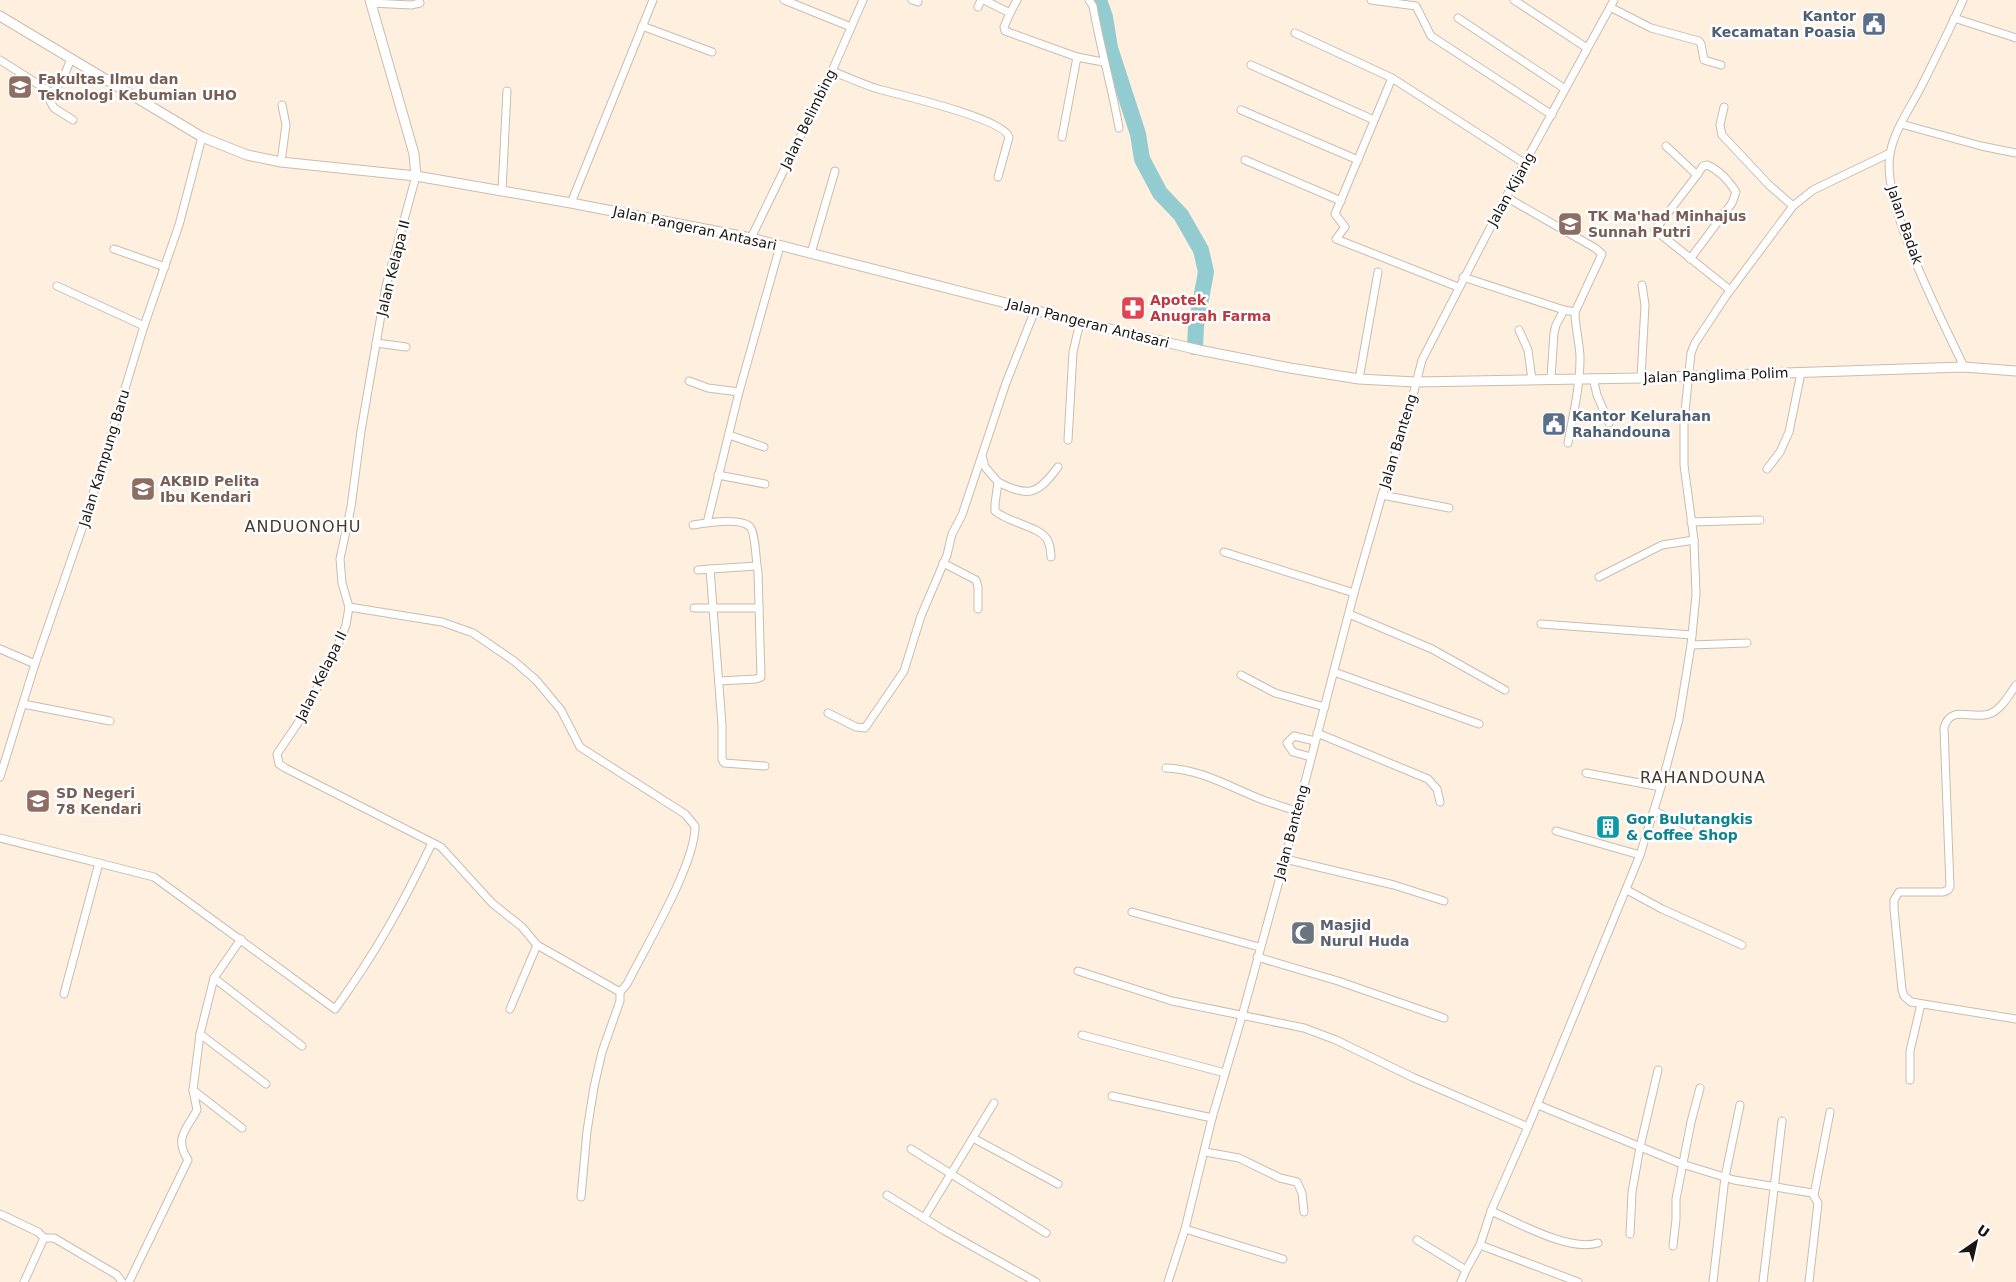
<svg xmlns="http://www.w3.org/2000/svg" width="2016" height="1282" font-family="'DejaVu Sans',sans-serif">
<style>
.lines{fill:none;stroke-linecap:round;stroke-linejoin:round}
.river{stroke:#93ccd0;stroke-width:16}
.minor-casing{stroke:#cbbcac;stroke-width:9}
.tertiary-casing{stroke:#cbbcac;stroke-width:11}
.minor{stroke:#fff;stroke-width:7}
.tertiary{stroke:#fff;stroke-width:9}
.labels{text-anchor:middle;stroke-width:5;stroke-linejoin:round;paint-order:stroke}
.service-label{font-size:14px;font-weight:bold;fill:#4e5e75;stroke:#fff;text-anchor:end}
.education-label{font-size:14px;font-weight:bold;fill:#785e54;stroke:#fff;text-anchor:start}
.street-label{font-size:14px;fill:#1b1611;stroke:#fff}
.health-label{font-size:14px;font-weight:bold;fill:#be3a42;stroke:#fff;text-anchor:start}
.culture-label{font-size:14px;font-weight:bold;fill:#0d838f;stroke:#fff;text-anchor:start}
.worship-label{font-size:14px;font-weight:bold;fill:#5b616d;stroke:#fff;text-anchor:start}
.quarter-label{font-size:16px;letter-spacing:1px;fill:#463a2d;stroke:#fff}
</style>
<rect width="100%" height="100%" fill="#feefdf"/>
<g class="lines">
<path class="river" d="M1099 0 1105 17 1110 48 1138 134 1142 159 1160 193 1181 215 1201 250 1206 272 1196 326 1195 347"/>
<defs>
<g id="minor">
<path d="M784 0 851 27"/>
<path d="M912 0 918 2"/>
<path d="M984 0 1010 13 1004 27 1005 31 1077 57 1062 137"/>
<path d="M1089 0 1093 6C1100 47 1112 87 1119 128"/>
<path d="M1371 0 1416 6 1431 36 1552 115"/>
<path d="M1514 0 1587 48"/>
<path d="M1963 0C1950 29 1936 57 1922 85 1911 107 1894 130 1890 154 1881 205 1941 317 1964 367"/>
<path d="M371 3 411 5 420 3"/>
<path d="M978 7 981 0"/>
<path d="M1610 7 1651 28 1699 41 1701 44 1704 60 1721 65"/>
<path d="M1010 13 1017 0"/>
<path d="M1458 18 1565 89"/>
<path d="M1954 18 2016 38"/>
<path d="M642 26 712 52"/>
<path d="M1295 33 1392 78 1524 163"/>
<path d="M1077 57 1103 62"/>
<path d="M0 60 52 93 50 101 54 108 73 120"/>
<path d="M1251 65 1374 120"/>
<path d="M832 71C847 77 862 84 878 89 900 95 1003 118 1009 137L998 177"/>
<path d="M1392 78 1335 214 1345 227 1336 239 1458 287"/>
<path d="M52 93 63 78 71 59"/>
<path d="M1724 107 1720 125 1722 135 1769 185 1793 206"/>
<path d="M1241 110 1358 160"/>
<path d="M1901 124 1981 146 2016 153"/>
<path d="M1666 146 1697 175 1655 230 1730 290"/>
<path d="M1245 160 1341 201"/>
<path d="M281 162 286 125 282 105"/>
<path d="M416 176 386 286 361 431 351 507 340 559 342 583 349 607 346 625 334 655 302 717 277 754 279 764 285 768 441 847 492 903 522 927 537 945 620 992"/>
<path d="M502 191 507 91"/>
<path d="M1506 197 1595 248 1602 254 1575 312 1564 310 1556 325 1554 333 1551 378"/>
<path d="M571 203 653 0"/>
<path d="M751 238 832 71 863 0"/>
<path d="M114 249 165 267"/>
<path d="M811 253 835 171"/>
<path d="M1690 259 1732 203 1736 192C1729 181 1719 170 1707 165L1703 166 1697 175"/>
<path d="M1463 277 1564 310"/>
<path d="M57 286 144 326"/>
<path d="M1519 330 1528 350 1532 380"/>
<path d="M376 343 406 347"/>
<path d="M1593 378 1597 395 1609 423"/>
<path d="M1641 378 1645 305 1642 285"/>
<path d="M1359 379 1378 272"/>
<path d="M689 381 708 388 739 392"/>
<path d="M729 435 764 447"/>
<path d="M1068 440 1073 352 1080 322"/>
<path d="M1568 443C1573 415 1580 387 1580 358 1580 344 1575 328 1575 312"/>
<path d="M982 456 985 467 998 482 995 504V511C1008 523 1041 526 1048 541 1050 546 1051 552 1051 557"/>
<path d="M1767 469 1780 452 1789 432 1801 373"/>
<path d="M718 475 765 484"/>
<path d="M998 482C1029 498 1038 494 1058 467"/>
<path d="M1382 495 1449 508"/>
<path d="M1691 522 1760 520"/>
<path d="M707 523 739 392 780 246"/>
<path d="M693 525C705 523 741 517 750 527 755 532 756 558 757 566"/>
<path d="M1224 552 1354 593"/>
<path d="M943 563 976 580 978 587V609"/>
<path d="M710 569 757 566 758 572 761 677 756 679 719 681"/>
<path d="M698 570 710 569 722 725V759L724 763 765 766"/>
<path d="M1599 577 1662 545 1694 540"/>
<path d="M349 607 442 622 473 633 514 661 536 680 561 710 580 747 685 814 695 826C696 863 645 948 627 984L620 992V1001L602 1052 594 1087 587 1131 581 1197"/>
<path d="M694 608H759"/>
<path d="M1349 614 1432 649 1505 690"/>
<path d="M1541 624 1692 635"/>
<path d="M1691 645 1747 643"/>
<path d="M0 649 35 664"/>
<path d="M1334 672 1479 724"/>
<path d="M1241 675 1275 693 1325 707"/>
<path d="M2016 685C2009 695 2001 710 1989 714 1972 720 1950 704 1944 728L1950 887 1948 890 1943 892H1899L1894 900V909L1902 990 1904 996 1911 1002 2016 1019"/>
<path d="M23 704 110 721"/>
<path d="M828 713 856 727 865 728 904 671 921 616 947 555 952 534 962 515 1006 383 1035 310"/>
<path d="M1317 733 1428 779 1437 789 1440 802"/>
<path d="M1311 757 1293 752 1287 743 1294 736 1315 741"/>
<path d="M1166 768C1204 770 1229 787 1263 800 1274 804 1285 807 1296 811"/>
<path d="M1586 773 1661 787"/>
<path d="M0 777 35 664 86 517 144 326 179 225 202 137"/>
<path d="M1654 811 1690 827"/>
<path d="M1556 831 1640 855"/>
<path d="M0 838 154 877 335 1009C375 954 403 904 432 843"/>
<path d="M1285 859 1394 885 1444 901"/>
<path d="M1627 890 1662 909 1742 945"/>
<path d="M1132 912 1259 947"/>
<path d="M1257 957 1338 981 1444 1018"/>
<path d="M1078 971 1172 1001 1304 1028 1336 1040 1412 1077 1528 1127"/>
<path d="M214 978 302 1046"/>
<path d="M64 994 99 863"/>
<path d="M510 1009 537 945"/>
<path d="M200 1034 266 1084"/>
<path d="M1082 1035 1225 1073"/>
<path d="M1910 1080V1051L1921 1004"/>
<path d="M193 1090 242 1128"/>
<path d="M1112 1096 1212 1118"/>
<path d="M1538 1105 1682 1164 1734 1180 1812 1193 1818 1203 1809 1282"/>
<path d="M973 1138 1058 1184"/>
<path d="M911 1149 1046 1233"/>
<path d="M1205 1152 1239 1158 1280 1178 1297 1182 1302 1193 1304 1212"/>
<path d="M887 1195 945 1231 1036 1282"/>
<path d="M1814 1195 1830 1112"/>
<path d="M1491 1211C1519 1223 1569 1252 1598 1243"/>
<path d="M0 1214 38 1232 44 1238 24 1282"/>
<path d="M924 1218 994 1103"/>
<path d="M1185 1229 1283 1259"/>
<path d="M1630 1234 1632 1192 1640 1147 1658 1070"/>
<path d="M44 1238H54L117 1275 122 1282"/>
<path d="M1417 1240 1466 1270"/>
<path d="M1480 1245 1578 1282"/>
<path d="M1673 1246 1676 1219V1199L1691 1122 1700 1088"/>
<path d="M129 1282 188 1160C174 1138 186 1130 197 1110L193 1090 200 1034 214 978 241 939"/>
<path d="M1168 1282 1185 1229 1212 1118 1242 1016 1285 859 1354 593 1382 495 1410 407 1422 360 1506 197 1614 0"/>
<path d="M1461 1282 1466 1270 1480 1245 1491 1211 1528 1127 1640 855 1661 787 1679 719 1691 645 1696 595 1694 540 1684 465V421L1691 353 1695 343 1726 296 1793 206 1813 190 1890 153"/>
<path d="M1713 1282 1725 1177 1740 1105"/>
<path d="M1763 1282 1782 1121"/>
</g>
<g id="tertiary">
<path d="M370 0 414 154 416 176"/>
<path d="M0 16 202 137 247 155 281 162 416 176 571 203 751 238 1080 322 1199 350 1290 368 1359 379 1415 382 1641 378 1964 367 2016 371"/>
</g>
</defs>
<use href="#minor" class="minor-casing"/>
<use href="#tertiary" class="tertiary-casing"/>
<use href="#minor" class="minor"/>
<use href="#tertiary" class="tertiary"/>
</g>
<defs>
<symbol id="civic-square" viewBox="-11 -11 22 22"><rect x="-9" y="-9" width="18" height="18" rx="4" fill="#5c6f8a" stroke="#fff"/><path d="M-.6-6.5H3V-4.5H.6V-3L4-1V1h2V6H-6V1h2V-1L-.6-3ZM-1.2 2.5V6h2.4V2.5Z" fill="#fff"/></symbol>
<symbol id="university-square" viewBox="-11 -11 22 22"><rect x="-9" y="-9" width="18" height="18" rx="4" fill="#8d6e63" stroke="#fff"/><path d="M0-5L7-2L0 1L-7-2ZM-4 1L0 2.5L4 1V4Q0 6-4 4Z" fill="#fff"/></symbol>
<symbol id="school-square" viewBox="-11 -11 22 22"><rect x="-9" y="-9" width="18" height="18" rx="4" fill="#8d6e63" stroke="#fff"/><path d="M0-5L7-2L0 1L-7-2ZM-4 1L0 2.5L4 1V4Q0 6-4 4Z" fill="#fff"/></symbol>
<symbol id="pharmacy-square" viewBox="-11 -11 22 22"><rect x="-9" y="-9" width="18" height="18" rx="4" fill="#e0444e" stroke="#fff"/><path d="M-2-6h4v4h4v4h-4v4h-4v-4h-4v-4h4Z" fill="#fff"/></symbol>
<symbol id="building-square" viewBox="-11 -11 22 22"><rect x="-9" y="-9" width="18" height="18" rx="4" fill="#0f9aa8" stroke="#fff"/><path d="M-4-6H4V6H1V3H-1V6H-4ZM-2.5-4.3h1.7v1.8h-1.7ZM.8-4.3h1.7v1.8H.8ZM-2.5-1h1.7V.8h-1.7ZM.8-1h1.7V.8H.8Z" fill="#fff"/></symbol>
<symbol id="mosque-square" viewBox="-11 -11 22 22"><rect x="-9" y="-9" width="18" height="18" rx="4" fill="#6b7280" stroke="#fff"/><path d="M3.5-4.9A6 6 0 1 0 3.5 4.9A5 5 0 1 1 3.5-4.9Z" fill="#fff"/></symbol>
</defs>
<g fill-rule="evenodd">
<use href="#civic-square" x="1860" y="10" width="28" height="28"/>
<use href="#university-square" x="6" y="73" width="28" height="28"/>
<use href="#school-square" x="1556" y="210" width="28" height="28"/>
<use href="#pharmacy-square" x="1119" y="294" width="28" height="28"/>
<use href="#civic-square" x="1540" y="410" width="28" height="28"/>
<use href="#university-square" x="129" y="475" width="28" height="28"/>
<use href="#school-square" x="24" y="787" width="28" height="28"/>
<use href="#building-square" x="1594" y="813" width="28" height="28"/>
<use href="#mosque-square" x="1289" y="919" width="28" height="28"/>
</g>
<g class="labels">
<g class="service-label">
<text x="1856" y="21">Kantor<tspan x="1856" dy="16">Kecamatan Poasia</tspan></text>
<text x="1572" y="421" text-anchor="start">Kantor Kelurahan<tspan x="1572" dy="16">Rahandouna</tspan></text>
</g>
<g class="education-label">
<text x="38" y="84">Fakultas Ilmu dan<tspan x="38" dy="16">Teknologi Kebumian UHO</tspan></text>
<text x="1588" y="221">TK Ma'had Minhajus<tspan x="1588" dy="16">Sunnah Putri</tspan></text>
<text x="160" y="486">AKBID Pelita<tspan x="160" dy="16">Ibu Kendari</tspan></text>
<text x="56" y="798">SD Negeri<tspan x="56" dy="16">78 Kendari</tspan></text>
</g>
<g class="street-label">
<text transform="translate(808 119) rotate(-64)" y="5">Jalan Belimbing</text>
<text transform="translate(1511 189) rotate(-61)" y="5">Jalan Kijang</text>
<text transform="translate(1905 225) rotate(71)" y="5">Jalan Badak</text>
<text transform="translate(695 228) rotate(12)" y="5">Jalan Pangeran Antasari</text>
<text transform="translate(393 268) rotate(-76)" y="5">Jalan Kelapa II</text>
<text transform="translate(1088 323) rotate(14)" y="5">Jalan Pangeran Antasari</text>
<text transform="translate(1716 375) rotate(-2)" y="5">Jalan Panglima Polim</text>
<text transform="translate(1398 441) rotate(-73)" y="5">Jalan Banteng</text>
<text transform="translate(104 458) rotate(-73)" y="5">Jalan Kampung Baru</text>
<text transform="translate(321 676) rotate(-64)" y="5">Jalan Kelapa II</text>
<text transform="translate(1291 832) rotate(-75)" y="5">Jalan Banteng</text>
</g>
<g class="health-label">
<text x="1150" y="305">Apotek<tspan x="1150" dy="16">Anugrah Farma</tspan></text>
</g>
<g class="culture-label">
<text x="1626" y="824">Gor Bulutangkis<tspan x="1626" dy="16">&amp; Coffee Shop</tspan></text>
</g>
<g class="worship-label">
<text x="1320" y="930">Masjid<tspan x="1320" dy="16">Nurul Huda</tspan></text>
</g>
<g class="quarter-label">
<text x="303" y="532">ANDUONOHU</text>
<text x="1703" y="783">RAHANDOUNA</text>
</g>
</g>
<g transform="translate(1976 1242) rotate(34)" stroke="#ffffff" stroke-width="4" paint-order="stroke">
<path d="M0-4L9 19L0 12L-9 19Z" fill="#1b1611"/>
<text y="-8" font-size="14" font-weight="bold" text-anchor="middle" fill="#1b1611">U</text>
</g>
</svg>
